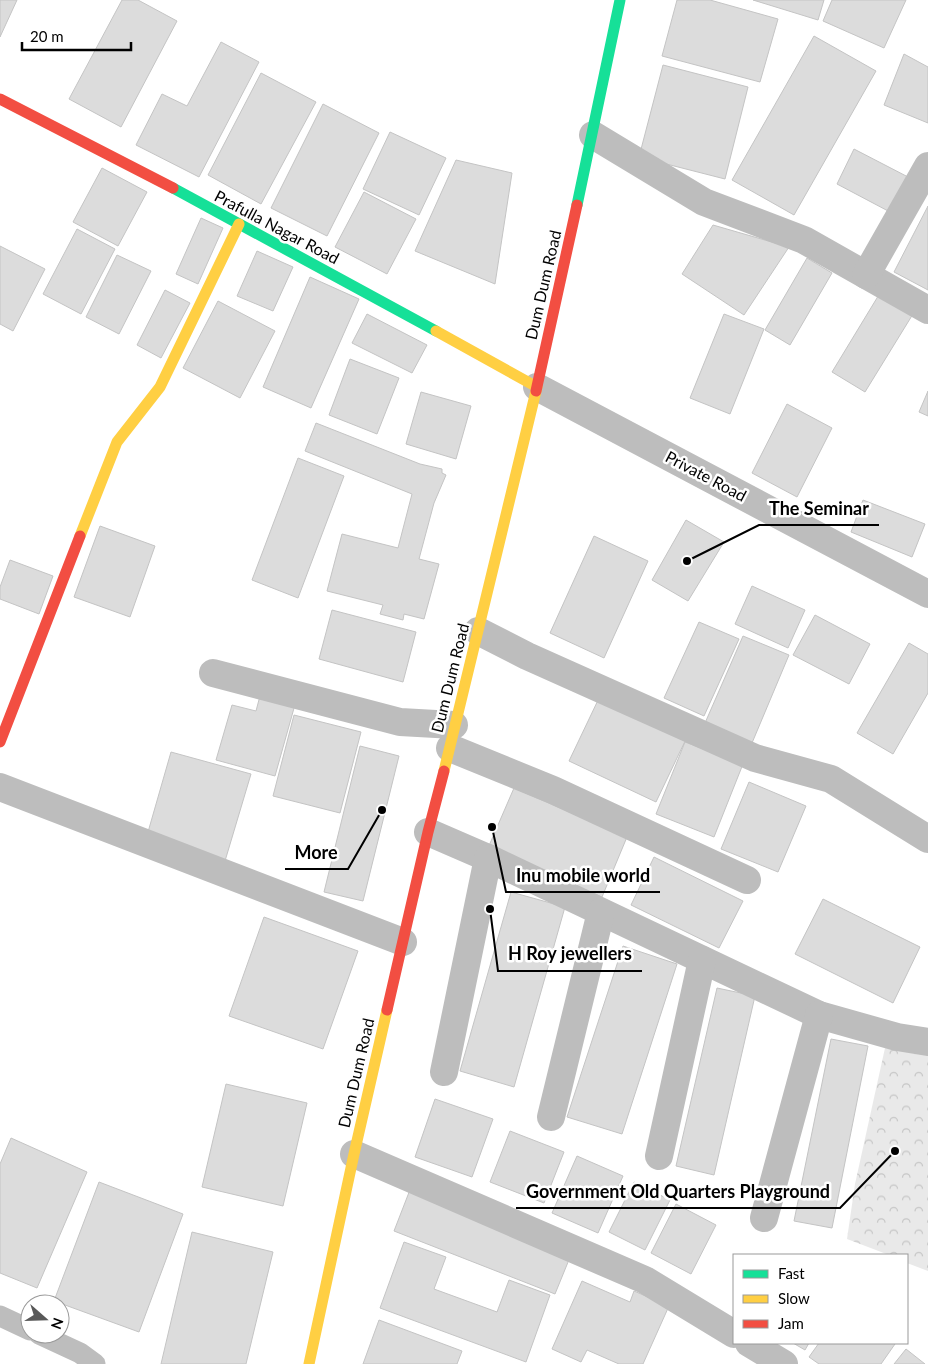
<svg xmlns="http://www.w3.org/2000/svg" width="928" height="1364" font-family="Lato,sans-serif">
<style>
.park{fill:url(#park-crowns)}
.building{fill:#dcdcdc;stroke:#c4c4c4}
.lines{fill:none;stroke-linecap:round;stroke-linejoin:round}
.lane{stroke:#bdbdbd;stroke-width:21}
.street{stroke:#bdbdbd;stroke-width:28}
.fast{stroke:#16e098;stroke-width:11}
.slow{stroke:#ffcf43;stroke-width:11}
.jam{stroke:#f24e42;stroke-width:11}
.labels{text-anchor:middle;stroke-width:5;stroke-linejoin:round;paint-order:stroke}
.street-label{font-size:16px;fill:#000;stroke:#fff}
.leader{fill:none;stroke:#000;stroke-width:2}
.callout-dot{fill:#000;stroke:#fff;stroke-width:2}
.callout-label{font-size:18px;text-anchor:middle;font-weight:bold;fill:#000;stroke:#fff;stroke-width:5;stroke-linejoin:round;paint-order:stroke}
</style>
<defs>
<pattern id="park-crowns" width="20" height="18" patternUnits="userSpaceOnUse" patternTransform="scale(1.25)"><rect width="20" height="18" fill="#e9e9e9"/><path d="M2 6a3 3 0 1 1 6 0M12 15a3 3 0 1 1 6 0" fill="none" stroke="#c6c6c6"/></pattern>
</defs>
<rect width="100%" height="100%" fill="#fff"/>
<path class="park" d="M885 1048 928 1055V1271L907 1263V1255H889L847 1239 855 1184Z"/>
<g class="building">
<path d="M0 0H17L0 37Z"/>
<path d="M122 0H138L177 21 121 127 69 99Z"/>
<path d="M677 0H710L778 19 760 82 662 56Z"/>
<path d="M753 0H824L818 20Z"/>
<path d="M832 0H906L884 48 823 21Z"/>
<path d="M814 36 876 71 794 215 732 180Z"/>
<path d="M221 42 259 62 199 177 136 145 162 94 187 106Z"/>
<path d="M904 54 928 67V123L884 105Z"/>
<path d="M663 65 748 87 725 179 639 157Z"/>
<path d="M261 73 316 102 261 204 208 175Z"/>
<path d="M323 104 379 133 327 236 271 208Z"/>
<path d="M390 132 446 158 419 215 363 189Z"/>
<path d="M854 149 910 178 890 212 837 184Z"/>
<path d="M456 160 512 173 495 284 415 251Z"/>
<path d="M102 168 147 192 118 246 73 222Z"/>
<path d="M364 192 416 219 387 274 335 247Z"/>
<path d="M928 206V290L894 272Z"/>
<path d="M201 218 223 228 198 284 176 274Z"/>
<path d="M713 225 789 247 744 315 682 274Z"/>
<path d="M77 229 115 249 81 314 43 294Z"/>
<path d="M0 246 45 269 13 331 0 324Z"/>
<path d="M257 251 293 267 273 311 237 296Z"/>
<path d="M117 255 151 271 119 334 86 317Z"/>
<path d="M807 258 832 273 790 345 765 330Z"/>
<path d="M310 277 359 299 311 408 263 387Z"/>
<path d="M165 290 190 303 161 358 137 345Z"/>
<path d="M880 293 913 314 865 392 832 372Z"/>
<path d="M218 301 275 331 240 398 183 368Z"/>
<path d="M367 314 427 345 412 373 352 343Z"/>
<path d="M724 314 764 329 730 414 690 398Z"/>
<path d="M350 359 399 378 377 434 329 415Z"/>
<path d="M928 391V416L919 412Z"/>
<path d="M421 392 471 406 456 459 406 444Z"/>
<path d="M787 404 832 428 797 497 752 473Z"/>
<path d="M316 423 420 464 442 469V473L446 475 434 503 419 559 439 564 424 619 404 614 403 620 380 614 383 605 327 591 342 534 398 548 412 494 305 451Z"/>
<path d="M298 458 344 476 298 598 252 580Z"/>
<path d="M863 500 925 524 912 557 851 532Z"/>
<path d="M686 520 724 542 688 601 652 580Z"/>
<path d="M100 526 155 546 130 617 74 597Z"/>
<path d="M594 536 648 561 604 658 550 633Z"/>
<path d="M10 560 53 576 39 614 0 599V587Z"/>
<path d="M752 586 805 610 788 648 735 624Z"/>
<path d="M332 610 416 632 403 682 319 659Z"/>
<path d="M815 615 870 644 849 684 793 655Z"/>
<path d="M699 622 739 639 704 716 664 698Z"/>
<path d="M743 636 789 655 752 743 705 723Z"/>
<path d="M909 643 928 654V693L893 754 857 733Z"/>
<path d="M261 692 296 701 275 776 216 760 232 705 256 711Z"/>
<path d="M600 696 687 737 656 802 569 761Z"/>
<path d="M294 715 361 732 340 813 273 796Z"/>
<path d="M685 742 743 764 714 837 656 814Z"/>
<path d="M360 746 399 756 363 901 324 892Z"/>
<path d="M171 752 251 774 225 861 146 839Z"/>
<path d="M749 782 806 806 778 872 721 849Z"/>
<path d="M514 788 627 837 602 897 488 848Z"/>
<path d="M654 857 743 901 719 948 631 905Z"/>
<path d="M511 892 565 907 514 1087 460 1071Z"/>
<path d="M823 899 920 947 893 1003 795 954Z"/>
<path d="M264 917 358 951 323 1049 229 1016Z"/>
<path d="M623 946 677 964 622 1134 567 1117Z"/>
<path d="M717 988 755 996 714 1175 676 1166Z"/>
<path d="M831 1039 868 1046 832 1228 794 1221Z"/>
<path d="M226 1084 307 1103 283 1206 202 1187Z"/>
<path d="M435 1099 493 1119 472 1177 415 1157Z"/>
<path d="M510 1131 564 1152 544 1203 490 1182Z"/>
<path d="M11 1138 87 1172 37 1288 0 1273V1164Z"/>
<path d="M577 1156 623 1176 598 1233 552 1213Z"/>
<path d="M99 1182 183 1214 139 1332 54 1301Z"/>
<path d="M413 1182 575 1245 555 1294 394 1231Z"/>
<path d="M634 1182 670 1200 645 1250 609 1232Z"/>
<path d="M676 1204 716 1225 691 1274 651 1253Z"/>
<path d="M192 1232 273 1252 246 1364H161Z"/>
<path d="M404 1242 446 1257 434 1289 497 1312 509 1280 550 1295 526 1362 380 1308Z"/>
<path d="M582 1281 630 1302 634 1291 669 1306 643 1364H619L587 1350 581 1362 552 1349Z"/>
<path d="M379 1320 462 1351 457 1364H363Z"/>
<path d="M793 1343H809L805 1350Z"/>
<path d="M819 1343H892L895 1344 881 1364H819L809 1357Z"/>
<path d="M906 1349 925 1364H894Z"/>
</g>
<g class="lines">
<g class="lane">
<path d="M0 1316 30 1330"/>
<path d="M39 1334 80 1353 95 1364"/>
</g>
<g class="street">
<path d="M593 135 704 202 804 240 928 310"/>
<path d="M866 275 928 166"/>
<path d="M537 387 928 594"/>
<path d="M478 631 527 656 755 758 831 779 928 839"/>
<path d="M213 673 400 722 454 725"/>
<path d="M450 748 553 790 747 880"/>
<path d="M0 787 403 942"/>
<path d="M428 832 488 858 819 1015 897 1037 928 1042"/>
<path d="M444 1072 488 858"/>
<path d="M551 1117 601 912"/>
<path d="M354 1154 645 1280 734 1334"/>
<path d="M659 1156 702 960"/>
<path d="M764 1218 819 1015"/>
<path d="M749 1343 784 1364"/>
</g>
<g class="fast">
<path d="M173 188 436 331"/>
<path d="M577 205 620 0"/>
</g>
<g class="slow">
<path d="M436 331 537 387"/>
<path d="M80 536 117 442 160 387 239 224"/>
<path d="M444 771 536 391"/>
<path d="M309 1364 354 1154 387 1010"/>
</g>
<g class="jam">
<path d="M0 99 173 188"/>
<path d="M536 391 577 205"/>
<path d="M0 742 80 536"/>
<path d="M387 1010 428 832 444 771"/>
</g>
</g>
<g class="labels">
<g class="street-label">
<text transform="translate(277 227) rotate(28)" y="6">Prafulla Nagar Road</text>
<text transform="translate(543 285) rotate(-77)" y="6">Dum Dum Road</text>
<text transform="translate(706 476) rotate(28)" y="6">Private Road</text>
<text transform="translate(450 678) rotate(-76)" y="6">Dum Dum Road</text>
<text transform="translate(356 1073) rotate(-77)" y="6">Dum Dum Road</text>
</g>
</g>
<path class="leader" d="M687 561L759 525H879M382 810L348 869H285M492 827L506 892H660M490 909L498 971H642M895 1151L840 1208H516"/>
<g class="callout-dot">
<circle cx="687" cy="561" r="5"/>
<circle cx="382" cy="810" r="5"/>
<circle cx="492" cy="827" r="5"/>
<circle cx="490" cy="909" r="5"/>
<circle cx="895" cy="1151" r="5"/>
</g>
<g class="callout-label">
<text x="819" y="515">The Seminar</text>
<text x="316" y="859">More</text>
<text x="583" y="882">Inu mobile world</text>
<text x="570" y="960">H Roy jewellers</text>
<text x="678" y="1198">Government Old Quarters Playground</text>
</g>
<rect x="733" y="1254" width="175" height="90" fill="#ffffff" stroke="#999999"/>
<rect x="743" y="1270" width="25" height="8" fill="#16e098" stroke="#999999"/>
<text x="778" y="1279" font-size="15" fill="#000000">Fast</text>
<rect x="743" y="1295" width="25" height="8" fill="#ffcf43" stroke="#999999"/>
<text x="778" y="1304" font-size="15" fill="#000000">Slow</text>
<rect x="743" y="1320" width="25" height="8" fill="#f24e42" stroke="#999999"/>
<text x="778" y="1329" font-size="15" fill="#000000">Jam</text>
<g transform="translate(45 1319) rotate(110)"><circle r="24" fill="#ffffff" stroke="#999999"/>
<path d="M0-4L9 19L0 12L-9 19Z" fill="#595959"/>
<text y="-8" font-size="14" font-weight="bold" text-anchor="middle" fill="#000000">N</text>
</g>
<path d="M22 42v8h109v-8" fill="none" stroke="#000000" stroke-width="2.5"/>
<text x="30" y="42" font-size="15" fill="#000000" stroke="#ffffff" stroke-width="4" paint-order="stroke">20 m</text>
</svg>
